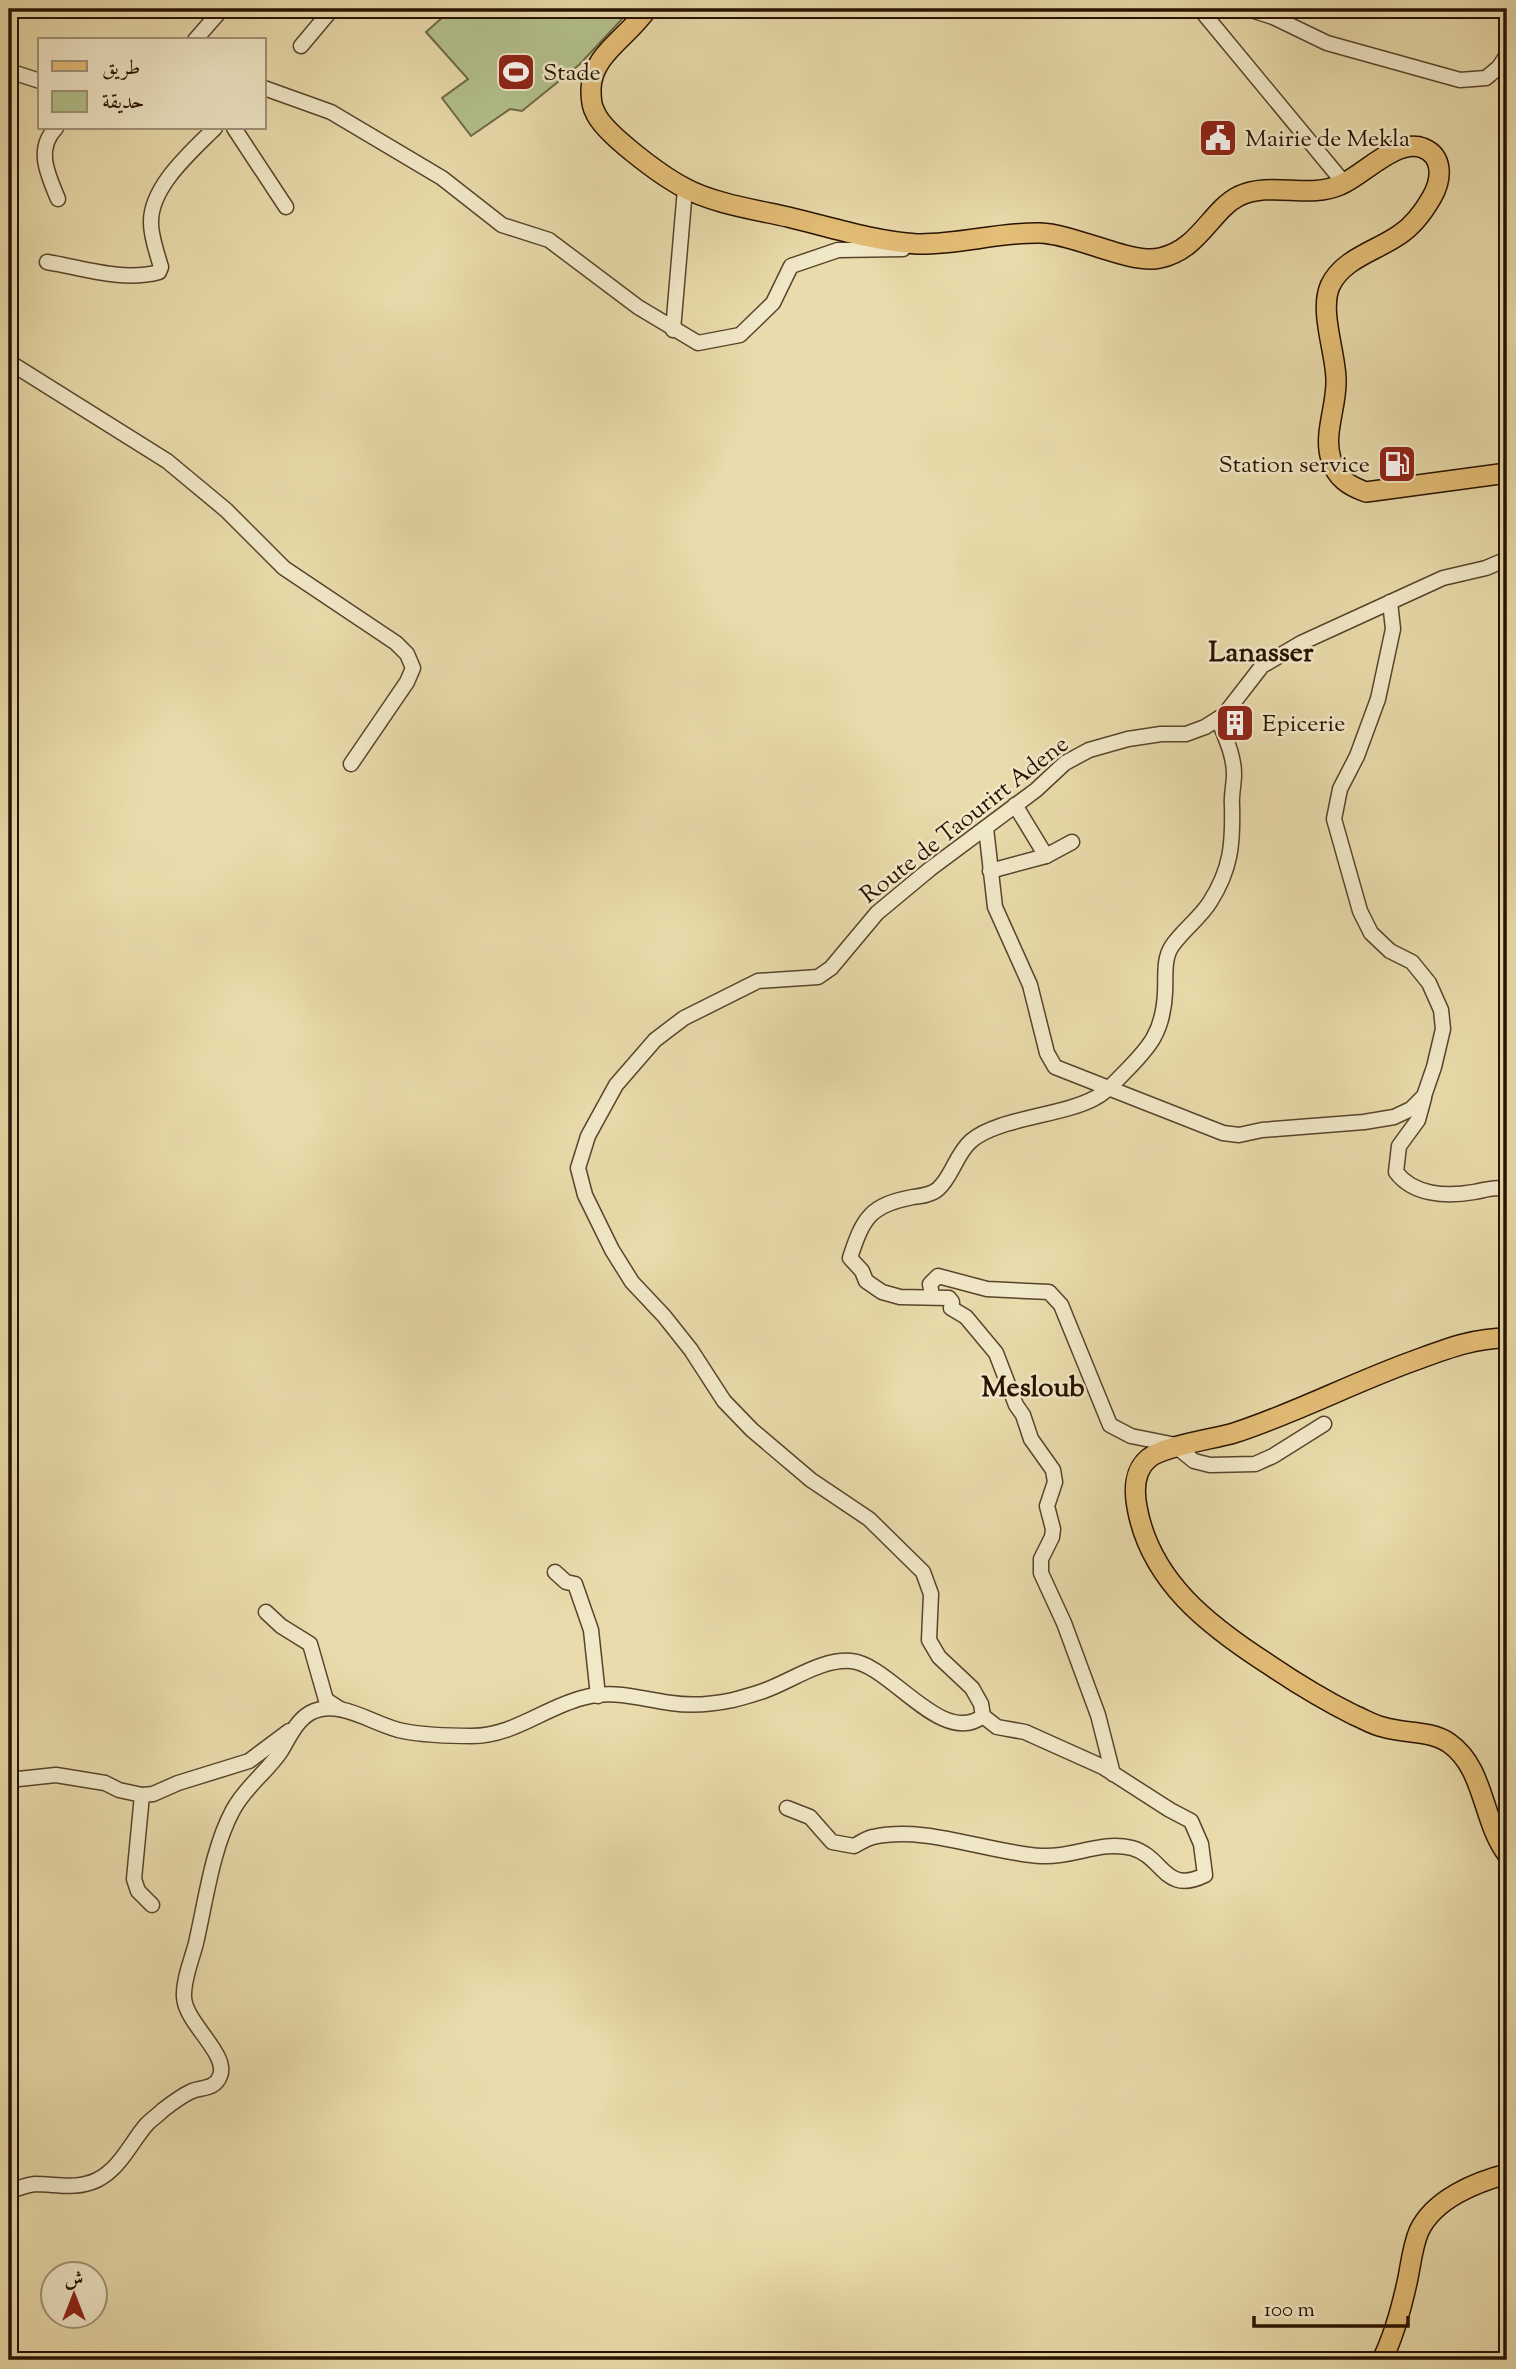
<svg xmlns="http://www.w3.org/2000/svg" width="1516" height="2369" font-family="'Sorts Mill Goudy',Amiri,serif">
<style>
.green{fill:#b3c18c;stroke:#6e6a46;stroke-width:2}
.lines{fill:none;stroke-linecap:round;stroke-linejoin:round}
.minor-casing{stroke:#58442b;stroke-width:17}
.major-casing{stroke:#281200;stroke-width:22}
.minor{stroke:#f1e8c8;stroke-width:14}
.major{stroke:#e4be76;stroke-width:19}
.labels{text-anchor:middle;stroke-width:5;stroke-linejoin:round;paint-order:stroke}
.poi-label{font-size:24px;fill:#281200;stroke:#f1e8c8;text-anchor:start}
.street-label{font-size:24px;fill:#281200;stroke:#f1e8c8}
.quarter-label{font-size:28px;font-weight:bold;fill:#281200;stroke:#f1e8c8}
</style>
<rect width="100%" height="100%" fill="#e9dbab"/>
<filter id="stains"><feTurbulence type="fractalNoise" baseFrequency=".00286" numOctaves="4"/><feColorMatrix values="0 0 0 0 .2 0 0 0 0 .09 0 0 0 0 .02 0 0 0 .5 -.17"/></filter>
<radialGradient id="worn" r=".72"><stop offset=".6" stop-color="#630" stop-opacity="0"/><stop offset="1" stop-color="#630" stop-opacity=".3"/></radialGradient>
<path class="green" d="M452 9H616L623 18 580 64 522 111 510 109 471 136 442 98 468 79 426 32Z"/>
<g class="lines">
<defs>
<g id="minor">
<path d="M1200 9 1344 183"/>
<path d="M1248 9 1273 17 1327 43 1460 80 1486 78 1499 67 1507 55"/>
<path d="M195 40 222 9"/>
<path d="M301 46 332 9"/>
<path d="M9 71 40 81"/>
<path d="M264 88 331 112 442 178 502 225 549 240 638 307 698 343 740 335 773 303 791 266 838 250 903 249"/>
<path d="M56 128C35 149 48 175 58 199"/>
<path d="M234 128 286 207"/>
<path d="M47 262C84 268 122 282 159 272L161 267C157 253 151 237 151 223 150 187 191 152 215 128"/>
<path d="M673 330 685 189"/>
<path d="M9 362 167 461 226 510 284 568 396 643 407 654 413 668 407 682 351 764"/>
<path d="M1015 805 1046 856 1072 842"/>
<path d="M986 828 995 907 1030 985 1047 1053 1055 1067 1223 1133 1239 1135 1262 1130 1364 1122 1394 1117 1411 1109 1424 1096 1434 1067 1443 1029 1441 1010 1429 983 1412 962 1390 951 1371 933 1360 911 1334 819 1340 789 1357 756 1378 699 1393 629 1390 602"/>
<path d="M990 871 1046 856"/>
<path d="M1424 1098 1418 1120 1399 1146 1396 1172C1413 1195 1446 1197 1474 1192 1486 1190 1495 1186 1507 1190"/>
<path d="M932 1296 930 1284 938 1276 987 1289 1049 1292 1061 1305 1110 1425 1131 1436 1176 1445"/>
<path d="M1178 1448 1194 1461 1210 1465 1255 1464 1273 1456 1324 1424"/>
<path d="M555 1572 566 1582 575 1584 591 1630 598 1696"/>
<path d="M266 1612 281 1626 310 1644 326 1700 340 1709"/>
<path d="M1113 1774 1098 1715 1064 1623 1041 1573V1559L1052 1537 1053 1529 1047 1506 1055 1482 1053 1470 1031 1439 1023 1415 1016 1405 996 1353 966 1317 951 1308 952 1302 949 1298 900 1297 882 1292 866 1281 862 1271 850 1258C863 1218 870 1205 913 1197 921 1196 931 1195 938 1189 952 1177 956 1154 971 1141 997 1118 1062 1116 1095 1098 1106 1093 1115 1082 1123 1074 1150 1047 1163 1032 1165 993 1166 978 1163 959 1172 946 1183 930 1200 918 1210 902 1231 869 1233 844 1232 806 1231 795 1234 785 1234 774 1234 755 1225 737 1218 719"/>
<path d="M9 1780 56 1775 105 1783 119 1790 142 1795 153 1794 178 1783 249 1761 289 1731"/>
<path d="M142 1795 134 1879 138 1891 152 1905"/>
<path d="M787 1808 810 1817 832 1842 854 1846C860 1843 867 1838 873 1837 927 1825 988 1853 1042 1856 1073 1858 1101 1840 1132 1848 1164 1857 1164 1895 1205 1875L1201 1844 1191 1821 1170 1810 1103 1767 1025 1732 997 1727 983 1716"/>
<path d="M9 2191C17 2189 26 2185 35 2184 57 2184 76 2190 97 2180 120 2169 131 2142 147 2124 152 2119 158 2115 163 2110 172 2103 181 2096 192 2091 203 2087 215 2089 220 2076 229 2054 185 2023 184 1997 183 1980 192 1959 196 1943 206 1900 212 1849 233 1810 246 1786 267 1772 281 1751 289 1738 296 1721 310 1713 339 1697 375 1726 403 1731 424 1735 450 1736 472 1736 513 1736 544 1708 582 1698 614 1689 640 1699 671 1703 690 1706 714 1704 733 1700 744 1697 756 1694 766 1690 793 1680 821 1659 851 1661 890 1664 942 1748 983 1716L981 1704 972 1688 939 1657 929 1640 931 1594 923 1572 869 1519 811 1480 752 1430 724 1401 691 1350 664 1316 632 1282 612 1250 585 1195 578 1168 588 1136 616 1085 655 1040 684 1018 758 981 818 977 831 968 877 913 930 869 1036 790 1065 763 1089 750 1128 739 1161 734H1186L1205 727 1224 715 1262 666 1301 643 1443 578 1486 568 1507 559"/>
</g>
<g id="major">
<path d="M647 9C630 36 590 55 591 91 591 97 592 107 595 112 603 133 662 176 683 187 711 203 757 210 788 217 830 227 873 241 917 244 958 245 999 232 1040 233 1075 234 1131 265 1160 258 1199 250 1211 210 1239 196 1271 181 1309 199 1340 185 1364 175 1396 138 1423 148 1433 152 1438 159 1439 169 1440 180 1437 188 1432 197 1424 211 1413 226 1399 235 1376 251 1342 259 1330 286 1319 312 1336 353 1336 380 1337 406 1323 434 1331 459 1336 478 1349 486 1366 492L1507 473"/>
<path d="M1507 1338C1474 1338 1446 1349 1416 1360 1354 1382 1296 1413 1234 1433 1214 1439 1163 1446 1149 1458 1134 1470 1134 1491 1137 1507 1150 1581 1209 1626 1268 1664 1296 1683 1324 1700 1354 1715 1364 1719 1373 1725 1383 1727 1405 1734 1430 1730 1449 1743 1485 1768 1482 1821 1507 1854"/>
<path d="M1382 2360C1395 2334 1402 2306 1408 2278 1411 2262 1413 2245 1419 2231 1434 2199 1476 2182 1507 2174"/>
</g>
</defs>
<use href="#minor" class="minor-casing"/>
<use href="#major" class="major-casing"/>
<use href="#minor" class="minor"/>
<use href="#major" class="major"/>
</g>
<defs>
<symbol id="stadium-square" viewBox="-11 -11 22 22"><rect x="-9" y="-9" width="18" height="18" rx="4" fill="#8f2418" stroke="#f1e8c8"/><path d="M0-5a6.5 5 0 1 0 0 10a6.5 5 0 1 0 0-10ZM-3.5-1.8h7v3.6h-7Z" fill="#fff"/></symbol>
<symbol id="civic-square" viewBox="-11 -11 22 22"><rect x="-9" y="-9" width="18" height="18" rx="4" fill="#8f2418" stroke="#f1e8c8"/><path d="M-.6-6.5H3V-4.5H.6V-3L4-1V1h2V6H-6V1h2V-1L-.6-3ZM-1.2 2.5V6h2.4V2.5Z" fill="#fff"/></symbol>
<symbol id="fuel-square" viewBox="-11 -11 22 22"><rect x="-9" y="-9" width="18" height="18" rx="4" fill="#8f2418" stroke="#f1e8c8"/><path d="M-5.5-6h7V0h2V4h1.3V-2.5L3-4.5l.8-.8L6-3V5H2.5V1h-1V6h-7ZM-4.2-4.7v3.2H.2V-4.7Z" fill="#fff"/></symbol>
<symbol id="building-square" viewBox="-11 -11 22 22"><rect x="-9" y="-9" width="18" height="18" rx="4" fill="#8f2418" stroke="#f1e8c8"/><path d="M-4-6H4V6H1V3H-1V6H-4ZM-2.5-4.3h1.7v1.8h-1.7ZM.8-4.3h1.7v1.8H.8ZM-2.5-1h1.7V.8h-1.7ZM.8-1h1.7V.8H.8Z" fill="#fff"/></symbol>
</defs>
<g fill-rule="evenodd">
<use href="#stadium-square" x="494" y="50" width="44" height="44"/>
<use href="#civic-square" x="1196" y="116" width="44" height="44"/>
<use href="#fuel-square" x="1375" y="442" width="44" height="44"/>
<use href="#building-square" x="1213" y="701" width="44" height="44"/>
</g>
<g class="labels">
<g class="poi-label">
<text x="543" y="80">Stade</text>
<text x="1245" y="146">Mairie de Mekla</text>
<text x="1370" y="472" text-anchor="end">Station service</text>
<text x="1262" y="731">Epicerie</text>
</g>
<g class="street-label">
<text transform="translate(964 819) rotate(-38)" y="8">Route de Taourirt Adene</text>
</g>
<g class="quarter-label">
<text x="1261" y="661">Lanasser</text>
<text x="1033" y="1396">Mesloub</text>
</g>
</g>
<rect width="1516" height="2369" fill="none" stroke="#e9dbab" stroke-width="35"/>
<rect x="10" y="10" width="1495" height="2348" fill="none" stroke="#281200" stroke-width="3.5"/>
<rect x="18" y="18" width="1481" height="2334" fill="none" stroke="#281200" stroke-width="2"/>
<rect x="38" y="38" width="228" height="91" fill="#f1e8c8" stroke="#a19278" stroke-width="2"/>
<rect x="52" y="61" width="35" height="10" fill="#e4be76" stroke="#a19278" stroke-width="2"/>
<text x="102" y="74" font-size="21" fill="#281200">طريق</text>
<rect x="52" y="91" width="35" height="21" fill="#b3c18c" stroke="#a19278" stroke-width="2"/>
<text x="102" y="108" font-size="21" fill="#281200">حديقة</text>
<g transform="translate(74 2295)"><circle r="33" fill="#f1e8c8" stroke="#a19278" stroke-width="2"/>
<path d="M0-5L12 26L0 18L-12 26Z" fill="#8f2418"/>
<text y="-10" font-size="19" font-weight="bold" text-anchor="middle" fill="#281200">ش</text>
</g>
<path d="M1254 2316v10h154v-10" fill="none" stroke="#281200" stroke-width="3.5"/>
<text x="1264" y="2316" font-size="21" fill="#281200" stroke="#f1e8c8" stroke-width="5" paint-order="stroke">100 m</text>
<rect width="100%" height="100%" filter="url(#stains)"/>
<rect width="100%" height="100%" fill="url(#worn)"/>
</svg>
